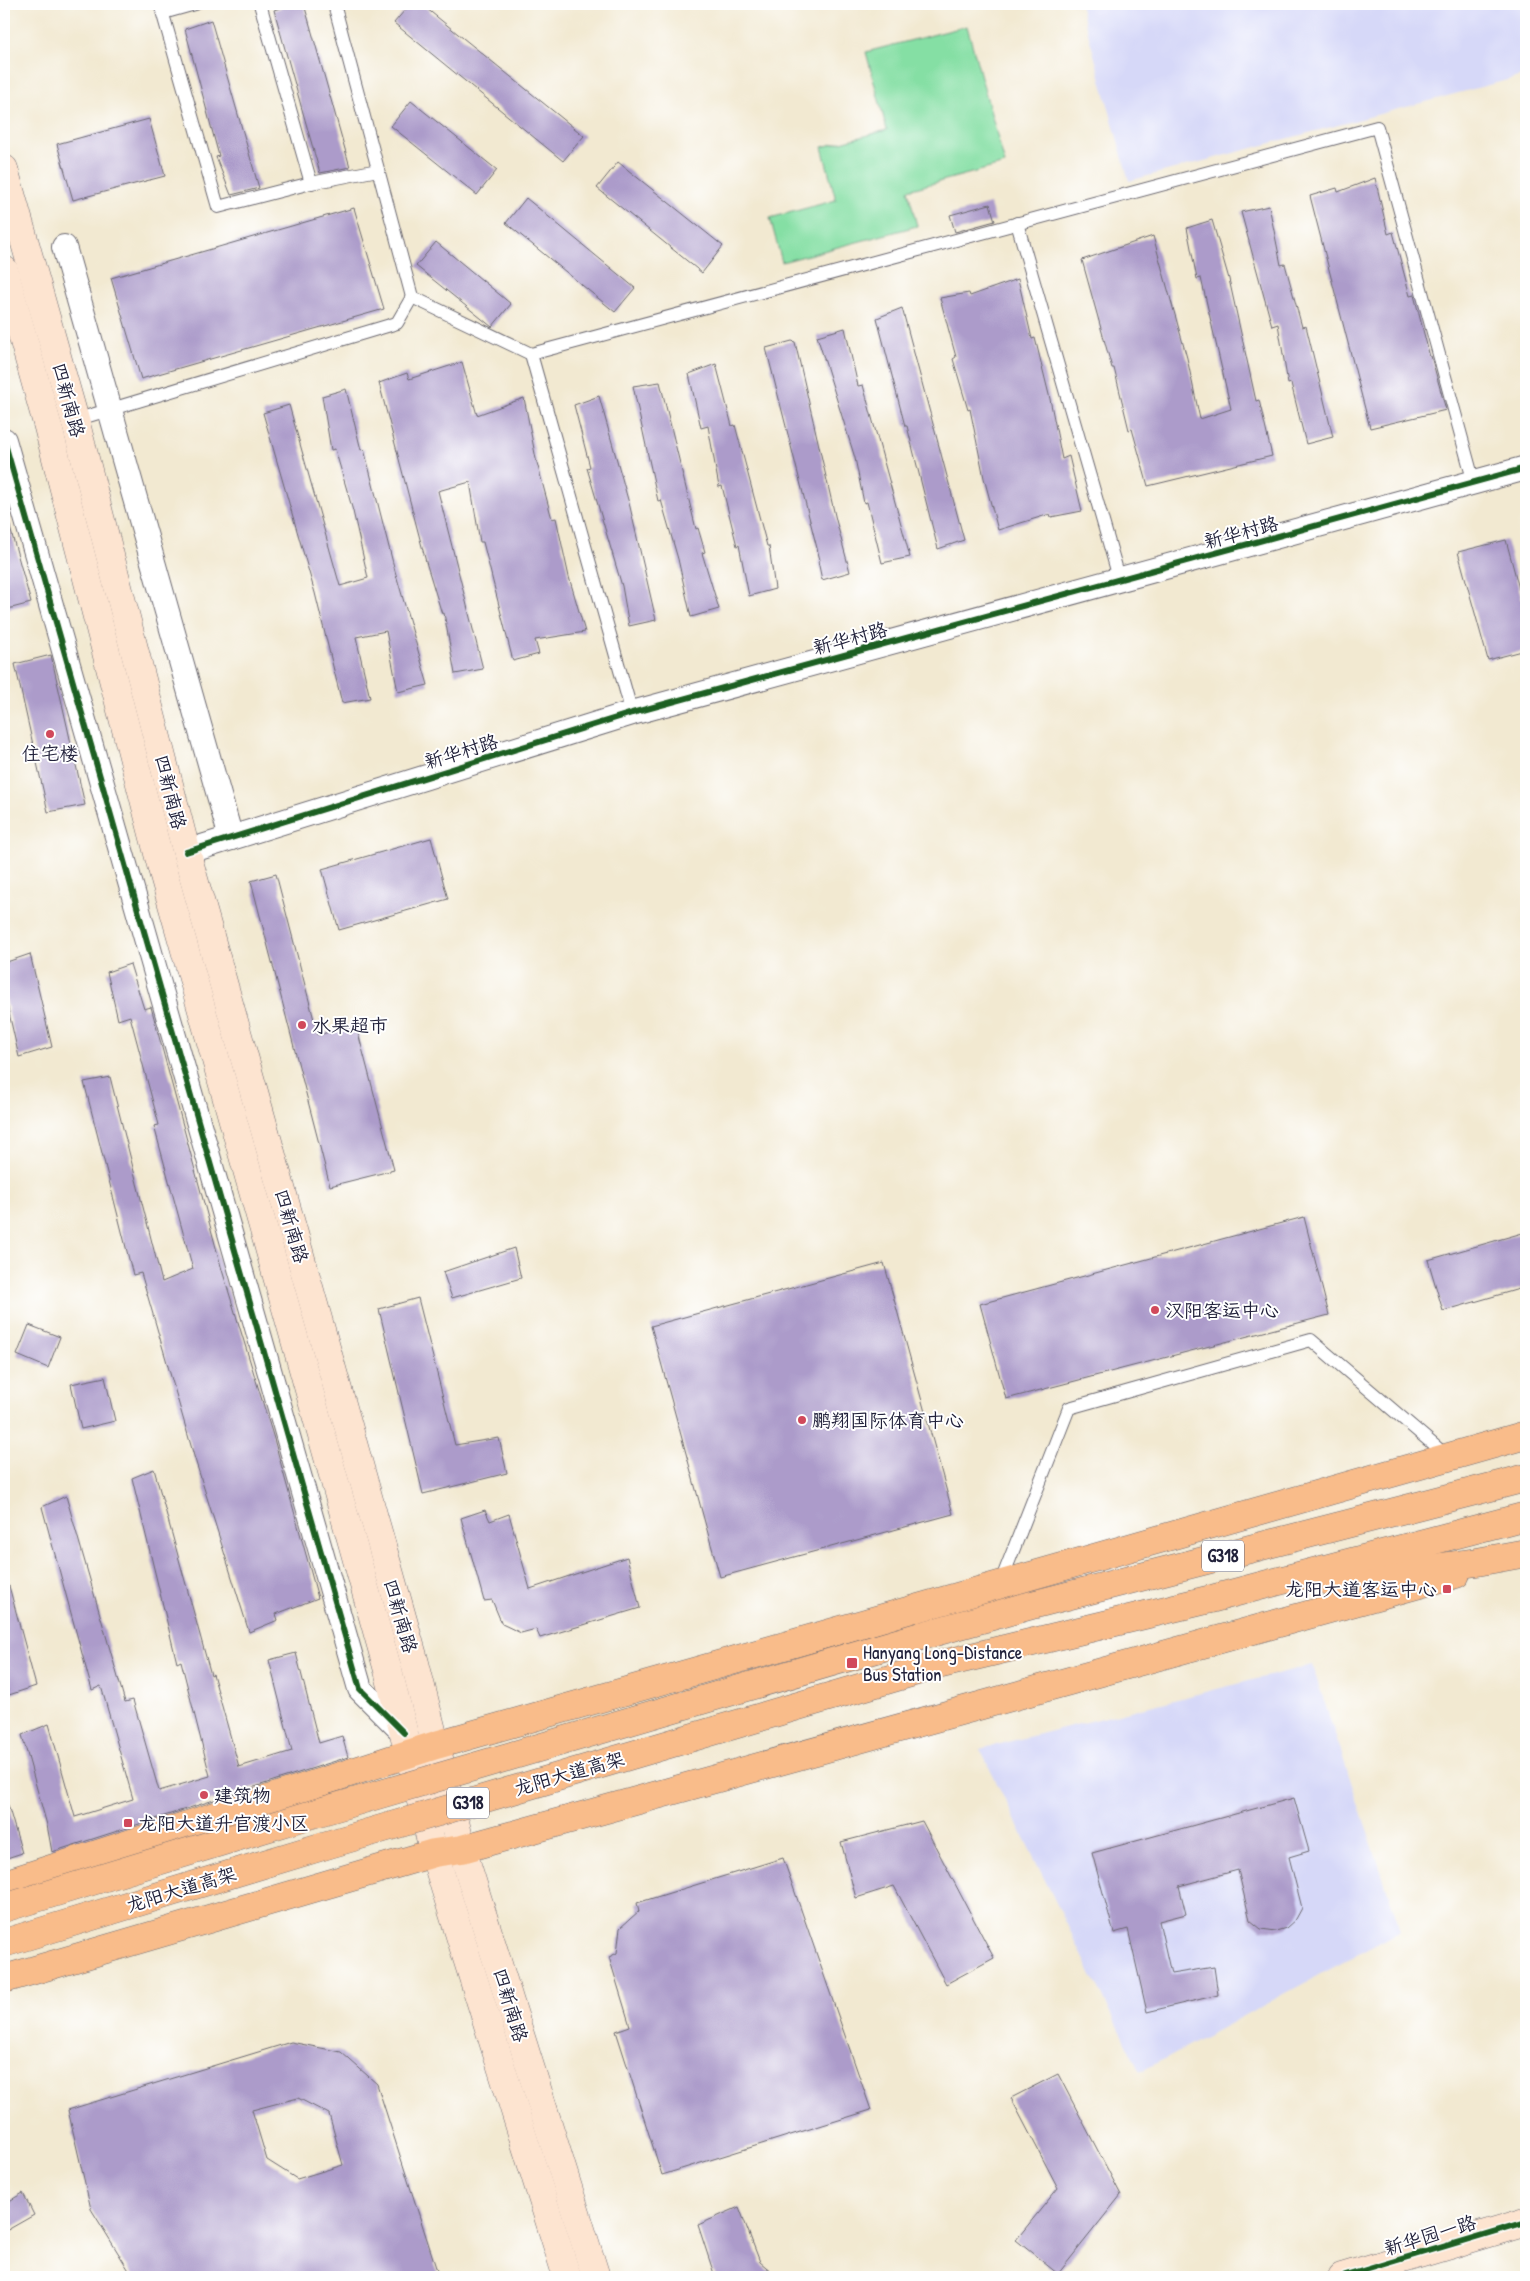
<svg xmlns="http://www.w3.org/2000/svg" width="1530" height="2281" font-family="'Patrick Hand','LXGW WenKai TC',sans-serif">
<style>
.built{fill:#d6d8f8}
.green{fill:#85dfa4;stroke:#548070}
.building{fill:#ac9bca;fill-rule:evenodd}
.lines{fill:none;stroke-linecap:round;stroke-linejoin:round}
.lane-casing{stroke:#6b6870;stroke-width:14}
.street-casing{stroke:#6b6870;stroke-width:26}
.secondary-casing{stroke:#6b6870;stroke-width:29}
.primary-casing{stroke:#6b6870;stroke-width:29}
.highway-casing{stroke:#6b6870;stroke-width:29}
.lane{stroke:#fff;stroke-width:12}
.street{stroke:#fff;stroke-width:24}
.secondary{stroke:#fde4d0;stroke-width:28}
.primary{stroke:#f9bc8a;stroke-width:28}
.highway{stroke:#f9bc8a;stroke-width:28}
.highway-bridge-casing{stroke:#6b6870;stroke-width:29;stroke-linecap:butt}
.highway-bridge{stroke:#f9bc8a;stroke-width:28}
.cycleway-casing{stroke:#fff;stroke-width:9}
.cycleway{stroke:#1b5e20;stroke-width:6}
.poi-dot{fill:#d1495b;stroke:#fff;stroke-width:2}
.labels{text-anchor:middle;stroke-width:4;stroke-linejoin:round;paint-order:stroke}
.shield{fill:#fff;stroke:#646476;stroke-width:1}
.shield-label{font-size:18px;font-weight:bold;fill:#22223b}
.street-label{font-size:19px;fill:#22223b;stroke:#fff}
.poi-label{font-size:19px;fill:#22223b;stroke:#fff;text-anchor:start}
</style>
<rect width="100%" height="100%" fill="#fff"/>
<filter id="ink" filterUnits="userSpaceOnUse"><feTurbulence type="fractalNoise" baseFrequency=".02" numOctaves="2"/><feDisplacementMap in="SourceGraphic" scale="10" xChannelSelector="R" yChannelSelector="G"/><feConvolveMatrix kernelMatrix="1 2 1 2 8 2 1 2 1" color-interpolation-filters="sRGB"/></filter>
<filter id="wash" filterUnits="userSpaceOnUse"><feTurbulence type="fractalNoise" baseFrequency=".0096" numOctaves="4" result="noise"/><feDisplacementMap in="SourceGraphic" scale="20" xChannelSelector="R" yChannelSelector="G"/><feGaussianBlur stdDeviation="1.12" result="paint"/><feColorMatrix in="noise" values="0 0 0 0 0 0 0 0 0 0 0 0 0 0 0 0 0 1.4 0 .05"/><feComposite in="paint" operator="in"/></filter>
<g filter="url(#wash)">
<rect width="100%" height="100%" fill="#f2e9d1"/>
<g class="built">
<path d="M1080 4H1526V75L1129 181Z"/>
<path d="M1312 1665 1401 1931 1140 2072 980 1749Z"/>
</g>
<path class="green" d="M967 26 1005 164 908 190 917 226 782 262 770 218 836 200 822 147 887 130 866 52Z"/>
<g id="blocks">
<g class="building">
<path d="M291 4H304L350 167 320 173 274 10Z"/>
<path d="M410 4H421L584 136 563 161 394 23Z"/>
<path d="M211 20 259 188 231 195 216 157 219 156 185 29Z"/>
<path d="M411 101 497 170 477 195 391 126Z"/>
<path d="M149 119 165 176 73 200 57 144Z"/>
<path d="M618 162 723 246 702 273 597 188Z"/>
<path d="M1375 178 1388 234 1393 232 1410 296 1414 295 1430 357 1431 356 1446 410 1370 428 1310 196 1337 188 1338 192Z"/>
<path d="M526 198 635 288 615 312 506 223Z"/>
<path d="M990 204 995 221 955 232 950 215Z"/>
<path d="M1269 206 1281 265 1285 264 1302 327 1306 326 1333 437 1306 444 1291 383 1288 384 1278 324 1272 326 1241 212Z"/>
<path d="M354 208 384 309 141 379 111 278Z"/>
<path d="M1212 220 1229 279 1256 401 1259 400 1272 456 1148 486 1132 429 1129 430 1114 368H1112L1082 260 1153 236 1187 358 1200 419 1231 409 1201 278 1197 279 1187 228Z"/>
<path d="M436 242 511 304 492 327 416 266Z"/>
<path d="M1018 279 1032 339 1035 338 1050 399 1062 459 1069 456 1082 511 1051 517 1050 514 998 530 984 478 970 409 968 410 953 359 956 357 940 298 969 293 970 296Z"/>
<path d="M902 308 964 540 938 549 907 426H905L877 318Z"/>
<path d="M845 328 858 386 863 385 910 557 882 563 867 502 864 503 855 458 817 336Z"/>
<path d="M792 341 795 342 836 520 850 572 822 580 818 561 820 560 766 348Z"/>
<path d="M462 362 477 415 524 398 536 459 552 519 556 518 569 577 585 632 535 640 539 654 513 661 483 542H480L470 482 438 491 483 669 455 674 444 613 442 614 426 562 379 383 407 373 409 379Z"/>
<path d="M716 364 732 426 735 425 767 546H769L775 589 749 596 739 545 737 546 722 486 719 487 708 426 701 428 689 374Z"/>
<path d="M660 382 696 529 698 528 705 552 702 553 719 609 691 617 678 559 661 500 658 501 633 386Z"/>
<path d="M346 389 361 450 364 449 395 571 428 685 398 692 386 631 356 637 370 698 342 703 315 593 263 413 289 405 340 586 368 578 353 511 335 449 331 450 322 396Z"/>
<path d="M599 396 630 507 656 620 629 626 622 586 587 468 590 467 574 405Z"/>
<path d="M4 524H9L31 603 4 610Z"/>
<path d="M1506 540 1526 615V650L1488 660 1458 552Z"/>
<path d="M51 655 85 805 48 812 15 664Z"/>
<path d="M431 838 448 899 339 930 322 869Z"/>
<path d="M276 874 318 1035 356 1025 394 1170 330 1186 251 881Z"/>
<path d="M30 954 52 1047 19 1057 4 991V963Z"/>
<path d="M130 964 144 1009 151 1007 222 1270 274 1439 318 1598 276 1614 278 1620 249 1632 194 1456 141 1273 133 1275 84 1082 110 1077 162 1282 193 1269 154 1126 159 1125 130 1016 118 1020 107 972Z"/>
<path d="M1304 1217 1329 1315 1006 1399 980 1304Z"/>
<path d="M1526 1232V1287L1443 1311 1428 1260Z"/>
<path d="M514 1248 521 1278 452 1298 443 1272Z"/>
<path d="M884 1263 953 1514 720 1577 651 1326Z"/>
<path d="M418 1298 455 1445 499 1438 507 1473 423 1494 379 1309Z"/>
<path d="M29 1325 60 1337 48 1368 17 1355Z"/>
<path d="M105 1377 115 1421 81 1429 71 1384Z"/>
<path d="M154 1469 211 1675 213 1674 239 1767 292 1751 269 1660 296 1653 319 1743 342 1736 348 1757 52 1852 47 1825 22 1735 49 1724 75 1817 133 1799 101 1686 92 1690 42 1507 66 1496 125 1702 133 1700 159 1791 210 1776 181 1661 177 1663 132 1478Z"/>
<path d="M485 1510 490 1521 509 1514 530 1589 627 1557 640 1608 540 1638 536 1629 521 1633 502 1624 492 1600 484 1601 461 1518Z"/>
<path d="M9 1586 36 1686 9 1695 4 1675V1587Z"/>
<path d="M1294 1798 1309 1851 1289 1857 1302 1908 1296 1919 1286 1928 1276 1931 1261 1929 1250 1920 1238 1870 1179 1886 1186 1914 1159 1921 1171 1974 1214 1967 1218 1995 1147 2012 1128 1929 1114 1933 1092 1853Z"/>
<path d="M4 1805H8L22 1853 4 1859Z"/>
<path d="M922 1821 994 1958 946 1984 894 1886 856 1898 841 1842Z"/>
<path d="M783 1858 871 2110 662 2175 616 2031 630 2026 609 1957 617 1953 620 1928 639 1911 637 1903Z"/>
<path d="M291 2042 341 2052 377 2084 439 2277H133L91 2209 68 2110ZM298 2098 329 2114 343 2165 297 2179 267 2160 252 2110Z"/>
<path d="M1058 2074 1121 2195 1058 2274 1016 2240 1058 2188 1011 2098Z"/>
<path d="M23 2193 34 2215 4 2232V2204Z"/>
<path d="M739 2207 760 2262 778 2277H715L698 2225Z"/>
</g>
</g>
</g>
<g filter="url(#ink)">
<use href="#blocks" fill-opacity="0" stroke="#6b6870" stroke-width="1"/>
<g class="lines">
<defs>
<g id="lane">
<path d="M160 4 218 207 311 183 378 170"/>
<path d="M260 4 311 183"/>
<path d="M334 4 412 297 531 354 1377 127 1474 483"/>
<path d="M163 13 195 4"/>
<path d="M1017 223 1120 581"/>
<path d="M531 354 632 713"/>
<path d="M75 420 397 323 412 297"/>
<path d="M1000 1584 1069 1408 1311 1340 1448 1457"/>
</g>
<g id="street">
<path d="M64 247 231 838"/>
<path d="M4 440 360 1689 404 1733"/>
<path d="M186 852 632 713 1526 468"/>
</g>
<g id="secondary">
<path d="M4 169 75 420 188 858 415 1663 461 1846 596 2277"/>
<path d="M4 270 48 427 161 865 388 1670 434 1853 567 2277"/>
<path d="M1342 2277 1526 2222"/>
</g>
<g id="primary">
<path d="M4 1884 436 1745 1526 1435"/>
<path d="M4 1979 434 1853 462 1849 1456 1574"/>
</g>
<g id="highway">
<path d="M1331 1582 1477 1562 1526 1553"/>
<path d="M921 1636 1032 1605 1526 1478"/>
<path d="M934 1666 1211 1599 1526 1516"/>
</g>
</defs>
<use href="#lane" class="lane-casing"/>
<use href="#street" class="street-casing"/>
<use href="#secondary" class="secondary-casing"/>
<use href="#primary" class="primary-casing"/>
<use href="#highway" class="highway-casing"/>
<use href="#lane" class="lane"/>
<use href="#street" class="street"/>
<use href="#secondary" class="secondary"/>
<use href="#primary" class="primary"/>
<use href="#highway" class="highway"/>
<defs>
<g id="highway-bridge">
<path d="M4 1908 316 1813 921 1636"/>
<path d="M4 1943 330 1844 934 1666"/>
</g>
</defs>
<use href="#highway-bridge" class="highway-bridge-casing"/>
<use href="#highway-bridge" class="highway-bridge"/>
<defs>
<g id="cycleway">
<path d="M4 440 360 1689 404 1733"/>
<path d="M186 852 632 713 1526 468"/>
<path d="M1342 2277 1526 2222"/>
</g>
</defs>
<use href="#cycleway" class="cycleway-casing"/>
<use href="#cycleway" class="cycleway"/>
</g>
</g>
<g class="poi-dot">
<circle cx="50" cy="734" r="5"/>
<circle cx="302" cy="1025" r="5"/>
<circle cx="1155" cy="1310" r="5"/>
<circle cx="802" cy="1420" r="5"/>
<rect x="1442" y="1584" width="10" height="10" rx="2.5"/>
<rect x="846" y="1657" width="12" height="12" rx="2.5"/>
<circle cx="204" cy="1795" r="5"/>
<rect x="123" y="1818" width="10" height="10" rx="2.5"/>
</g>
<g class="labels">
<g class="shield">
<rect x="1202" y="1540.5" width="42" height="31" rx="4"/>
<rect x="447" y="1787.5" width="42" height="31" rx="4"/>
</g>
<g class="shield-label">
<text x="1223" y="1562">G318</text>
<text x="468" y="1809">G318</text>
</g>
<g class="street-label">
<text transform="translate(69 400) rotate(75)" y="7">四新南路</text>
<text transform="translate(1241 532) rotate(-15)" y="7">新华村路</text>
<text transform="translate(850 638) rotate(-15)" y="7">新华村路</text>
<text transform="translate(461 751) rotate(-17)" y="7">新华村路</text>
<text transform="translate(171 792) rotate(76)" y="7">四新南路</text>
<text transform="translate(292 1226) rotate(74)" y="7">四新南路</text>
<text transform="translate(401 1616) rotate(74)" y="7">四新南路</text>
<text transform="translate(569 1773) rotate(-16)" y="7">龙阳大道高架</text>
<text transform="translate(181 1889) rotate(-17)" y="7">龙阳大道高架</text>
<text transform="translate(511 2005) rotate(73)" y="7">四新南路</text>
<text transform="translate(1430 2235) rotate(-17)" y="7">新华园一路</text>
</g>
<g class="poi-label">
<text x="50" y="760" text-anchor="middle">住宅楼</text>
<text x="312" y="1032">水果超市</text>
<text x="1165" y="1317">汉阳客运中心</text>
<text x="812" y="1427">鹏翔国际体育中心</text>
<text x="1437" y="1596" text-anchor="end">龙阳大道客运中心</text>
<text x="863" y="1659">Hanyang Long-Distance<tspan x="863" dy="22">Bus Station</tspan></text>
<text x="214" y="1802">建筑物</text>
<text x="138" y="1830">龙阳大道升官渡小区</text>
</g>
</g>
<rect width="1530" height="2281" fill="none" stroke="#fff" stroke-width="20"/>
</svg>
